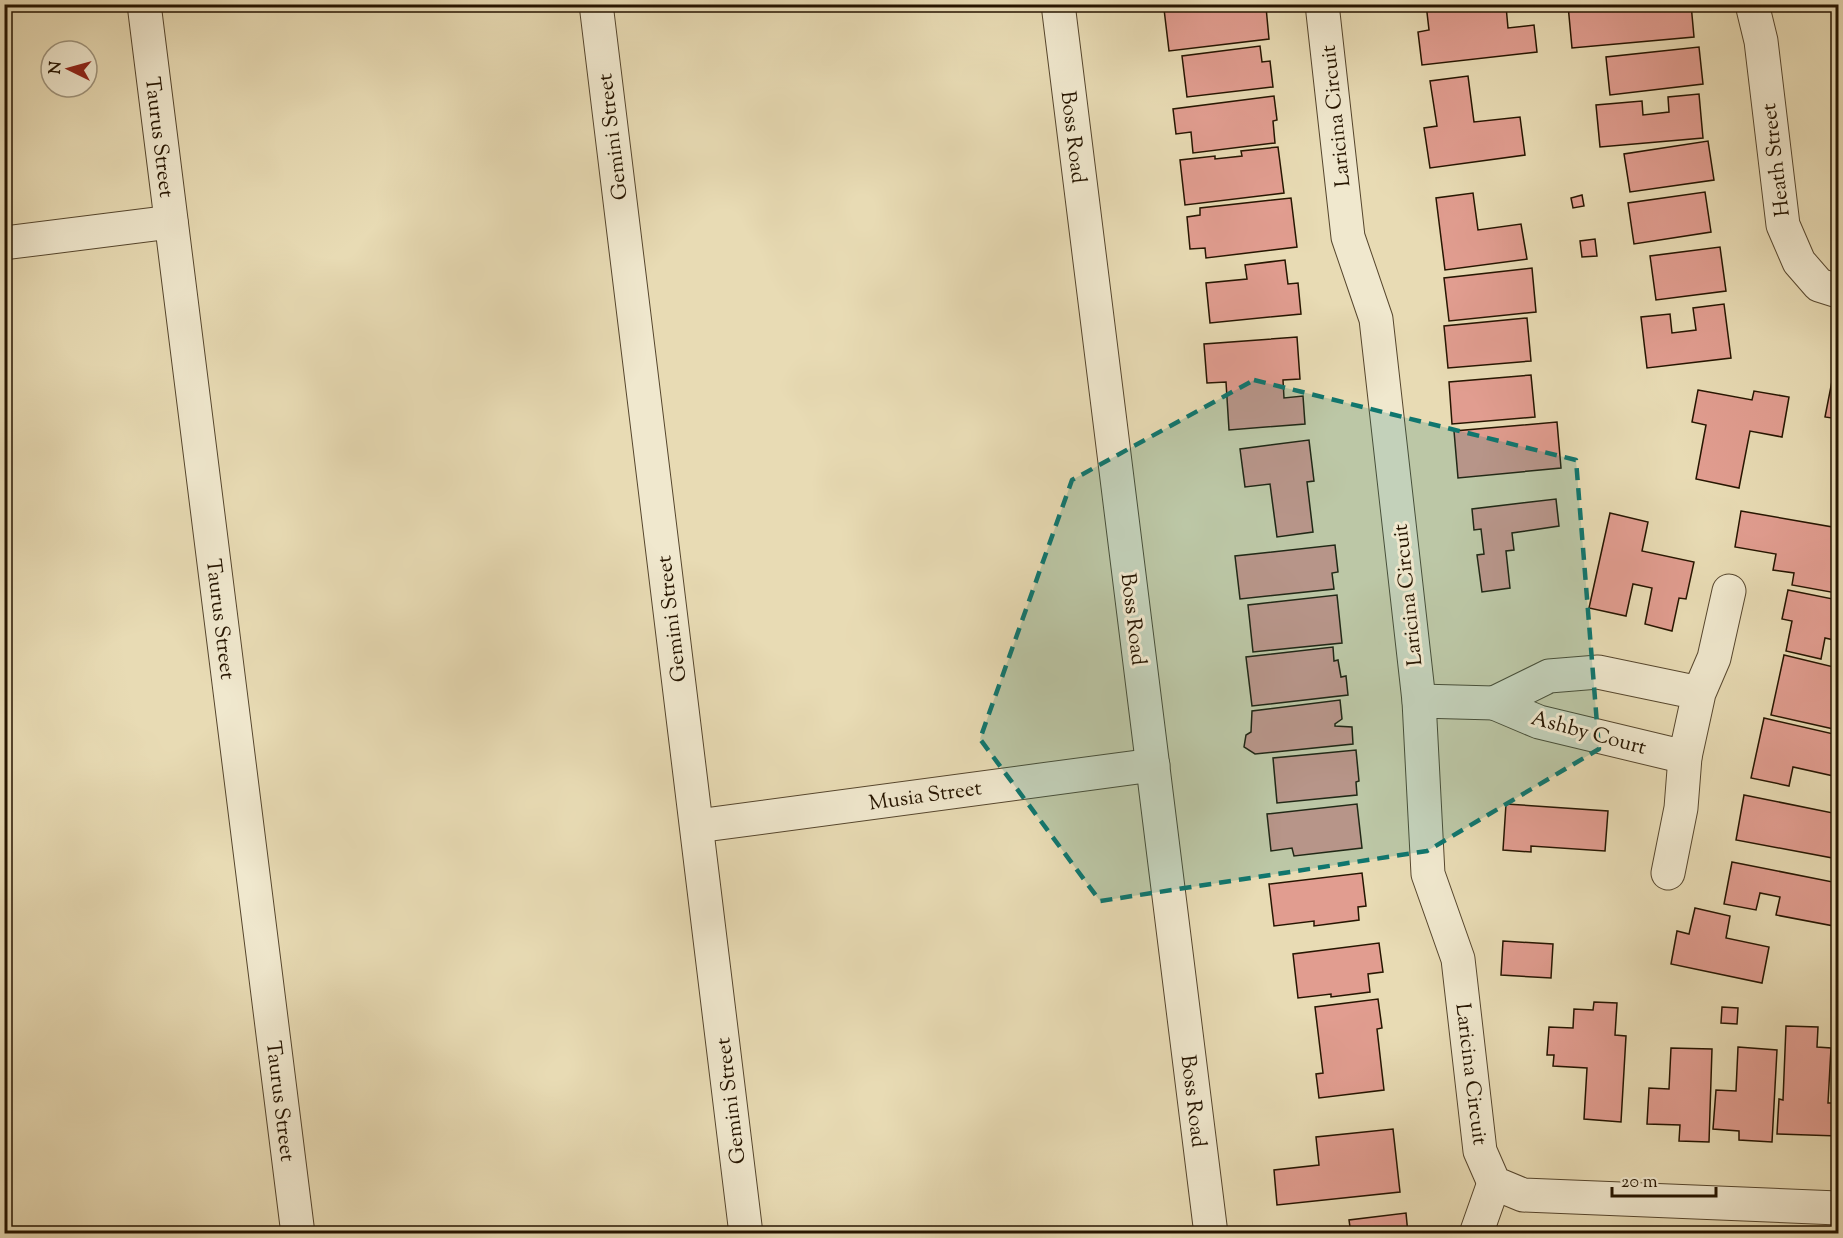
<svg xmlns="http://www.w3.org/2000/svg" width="1843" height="1238" font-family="'Sorts Mill Goudy',serif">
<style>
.building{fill:#e19d90;stroke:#261500;stroke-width:1.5}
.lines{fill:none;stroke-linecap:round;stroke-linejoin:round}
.minor-casing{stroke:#56462d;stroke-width:35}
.minor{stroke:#f0e8ce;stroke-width:33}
.marked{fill:#0f766e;fill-opacity:0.2;stroke:#0f766e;stroke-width:4.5;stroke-dasharray:12 8;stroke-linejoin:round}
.labels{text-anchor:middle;stroke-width:6;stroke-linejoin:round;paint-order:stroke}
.street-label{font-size:21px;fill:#261500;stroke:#f0e8ce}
</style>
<rect width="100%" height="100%" fill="#e8dbb4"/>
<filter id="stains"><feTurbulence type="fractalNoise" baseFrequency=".00333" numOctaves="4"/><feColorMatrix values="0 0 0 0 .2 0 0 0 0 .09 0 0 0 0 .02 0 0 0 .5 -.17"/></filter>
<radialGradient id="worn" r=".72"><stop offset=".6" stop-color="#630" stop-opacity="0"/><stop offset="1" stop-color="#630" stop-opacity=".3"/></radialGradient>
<g class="building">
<path d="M1203 4H1254L1255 8 1266 7 1269 39 1169 51 1164 9Z"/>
<path d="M1426 4H1470L1471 10 1506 6 1508 28 1534 25 1537 52 1422 65 1418 32 1429 30Z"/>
<path d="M1691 4 1694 37 1572 48 1568 5Z"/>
<path d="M1835 4H1838V17L1832 15Z"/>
<path d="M1260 46 1262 62 1270 61 1273 87 1187 97 1182 56Z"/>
<path d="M1699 47 1703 84 1610 95 1606 57Z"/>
<path d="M1468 76 1474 122 1520 117 1525 155 1430 168 1424 128 1437 126 1430 81Z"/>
<path d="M1699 94 1703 138 1600 147 1596 105 1642 101 1643 115 1669 112 1668 97Z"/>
<path d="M1274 96 1277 120 1273 121 1275 143 1193 153 1191 132 1176 134 1173 109Z"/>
<path d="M1708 141 1714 180 1630 192 1624 154Z"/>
<path d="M1278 147 1284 193 1185 205 1180 160 1215 156V159L1242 156 1241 151Z"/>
<path d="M1705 192 1711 232 1634 244 1628 203Z"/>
<path d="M1473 193 1478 230 1521 224 1527 259 1445 270 1436 198Z"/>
<path d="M1582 195 1584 206 1573 208 1571 198Z"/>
<path d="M1291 198 1297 247 1206 258 1205 248 1190 249 1187 217 1200 215V208Z"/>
<path d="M1595 239 1597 256 1582 257 1580 241Z"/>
<path d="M1720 247 1726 291 1656 300 1650 256Z"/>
<path d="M1285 260 1288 284 1298 283 1301 314 1210 323 1206 283 1247 279 1245 265Z"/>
<path d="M1532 268 1536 312 1449 321 1444 278Z"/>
<path d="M1724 304 1731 358 1647 368 1641 317 1670 314 1672 333 1696 330 1693 308Z"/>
<path d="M1527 318 1531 361 1448 368 1444 326Z"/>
<path d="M1297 337 1300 379 1283 380 1284 398 1303 396 1305 424 1229 430 1226 382 1207 383 1204 344Z"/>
<path d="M1531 375 1535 417 1452 424 1449 382Z"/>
<path d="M1832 381 1838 382V419L1825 417Z"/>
<path d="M1698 390 1752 400 1754 391 1789 397 1782 437 1750 431 1739 488 1696 479 1706 425 1692 422Z"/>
<path d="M1557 422 1561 468 1458 478 1454 431Z"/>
<path d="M1309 440 1314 481 1307 482 1313 532 1277 537 1270 484 1245 487 1240 449Z"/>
<path d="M1556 499 1559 526 1512 533 1514 550 1506 551 1510 588 1482 592 1477 555 1484 554 1481 529 1474 530 1472 509Z"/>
<path d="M1741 511 1838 528V581L1836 593 1792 585 1794 573 1773 570 1776 554 1735 547Z"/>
<path d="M1610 513 1648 522 1642 551 1694 562 1686 599 1679 598 1672 631 1645 624 1652 588 1633 584 1626 616 1589 608Z"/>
<path d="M1335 545 1338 572 1332 573 1334 589 1240 599 1235 556Z"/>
<path d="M1788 590 1838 600V641L1825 638 1821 659 1786 651 1792 621 1782 619Z"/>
<path d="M1337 595 1342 643 1253 652 1248 605Z"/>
<path d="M1333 647 1334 661 1338 660 1341 677 1346 676 1348 695 1252 706 1246 657Z"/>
<path d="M1784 655 1838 668V730L1771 715Z"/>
<path d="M1340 700 1342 719 1335 724V726L1352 727 1353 744 1255 754 1244 747 1246 735 1251 732 1252 711Z"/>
<path d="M1764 718 1838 735V777L1793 767 1789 786 1751 778Z"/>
<path d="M1356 750 1359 781 1356 782 1357 795 1277 803 1273 758Z"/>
<path d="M1744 795 1838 814V859L1736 840Z"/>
<path d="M1357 804 1362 848 1294 856 1292 848 1271 851 1267 814Z"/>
<path d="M1506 804 1608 811 1605 851 1531 846V852L1503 850Z"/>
<path d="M1732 862 1838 883V903L1834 926 1776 915 1780 897 1760 893 1756 910 1724 904Z"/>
<path d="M1362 873 1366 906 1358 907 1359 920 1314 926V921L1274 926 1269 884Z"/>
<path d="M1695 908 1730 916 1726 938 1769 947 1762 983 1671 964 1677 931 1689 934Z"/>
<path d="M1503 941 1553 944 1551 978 1501 975Z"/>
<path d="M1379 943 1383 972 1368 974 1370 992 1331 997V994L1298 998 1293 954Z"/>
<path d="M1378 999 1382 1028 1377 1029 1384 1090 1319 1098 1316 1074 1323 1073 1315 1007Z"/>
<path d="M1594 1002 1617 1003 1615 1035 1626 1036 1621 1122 1584 1119 1587 1068 1553 1066 1554 1055H1547L1549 1027 1573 1028 1574 1009 1593 1010Z"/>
<path d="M1722 1007 1738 1008 1737 1024 1721 1023Z"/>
<path d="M1786 1026 1818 1027 1817 1047 1831 1048 1828 1103H1838V1136L1777 1134 1779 1099 1783 1100Z"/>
<path d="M1738 1047 1777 1050 1772 1142 1739 1140V1131L1713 1129 1716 1090 1736 1091Z"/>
<path d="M1671 1048 1712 1049 1709 1142 1679 1141 1680 1125 1647 1124 1649 1088 1669 1089Z"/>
<path d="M1393 1129 1400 1192 1277 1205 1274 1170 1319 1165 1316 1137Z"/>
<path d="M1406 1213 1408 1234H1351L1349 1220Z"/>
</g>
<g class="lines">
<defs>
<g id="minor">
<path d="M144 4 298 1234"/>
<path d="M596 4 746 1234"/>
<path d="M1058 4 1211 1234"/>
<path d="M1322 4 1348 237 1376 319 1419 701 1428 874 1458 959 1480 1151 1494 1183 1523 1195 1838 1208"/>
<path d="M1752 4 1761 41 1783 225 1799 262 1819 285 1838 291"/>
<path d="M4 243 171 222"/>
<path d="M1699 693 1598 672 1549 676 1494 703 1539 722 1685 757 1699 693 1714 658 1729 591"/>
<path d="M1419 701 1494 703"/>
<path d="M697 826 1153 765"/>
<path d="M1668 873 1681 808 1685 757"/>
<path d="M1476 1234 1494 1183"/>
</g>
</defs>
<use href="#minor" class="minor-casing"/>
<use href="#minor" class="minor"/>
</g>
<path class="marked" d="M1254 380 1576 460 1599 749 1427 851 1100 901 980 739 1072 480Z"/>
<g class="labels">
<g class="street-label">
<text transform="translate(1335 116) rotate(-96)" y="7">Laricina Circuit</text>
<text transform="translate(160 137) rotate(83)" y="7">Taurus Street</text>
<text transform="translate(612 137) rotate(-97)" y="7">Gemini Street</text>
<text transform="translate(1074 137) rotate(83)" y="7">Boss Road</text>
<text transform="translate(1775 160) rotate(-97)" y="7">Heath Street</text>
<text transform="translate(1407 595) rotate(-96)" y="7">Laricina Circuit</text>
<text transform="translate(221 619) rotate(83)" y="7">Taurus Street</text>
<text transform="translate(671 619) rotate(-97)" y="7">Gemini Street</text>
<text transform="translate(1134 619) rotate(83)" y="7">Boss Road</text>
<text transform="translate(1589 732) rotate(15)" y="7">Ashby Court</text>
<text transform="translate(925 795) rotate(-8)" y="7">Musia Street</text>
<text transform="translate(1472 1074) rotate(83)" y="7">Laricina Circuit</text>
<text transform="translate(281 1101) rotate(83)" y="7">Taurus Street</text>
<text transform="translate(730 1101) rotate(-97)" y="7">Gemini Street</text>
<text transform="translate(1194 1101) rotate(83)" y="7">Boss Road</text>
</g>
</g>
<rect width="1843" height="1238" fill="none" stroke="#e8dbb4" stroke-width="24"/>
<rect x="6" y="6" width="1831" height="1226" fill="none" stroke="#261500" stroke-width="3"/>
<rect x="12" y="12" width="1819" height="1214" fill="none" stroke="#261500" stroke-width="1.5"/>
<g transform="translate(69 69) rotate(275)"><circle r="28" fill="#f0e8ce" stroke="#9f947c" stroke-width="1.5"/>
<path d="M0-4.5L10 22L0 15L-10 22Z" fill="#8f2418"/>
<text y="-9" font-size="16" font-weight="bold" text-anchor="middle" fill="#261500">N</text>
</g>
<path d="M1612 1187v9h104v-9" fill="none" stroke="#261500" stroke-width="3"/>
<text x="1621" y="1187" font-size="18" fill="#261500" stroke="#f0e8ce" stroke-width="4.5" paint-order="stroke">20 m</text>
<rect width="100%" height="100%" filter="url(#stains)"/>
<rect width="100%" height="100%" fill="url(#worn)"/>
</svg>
